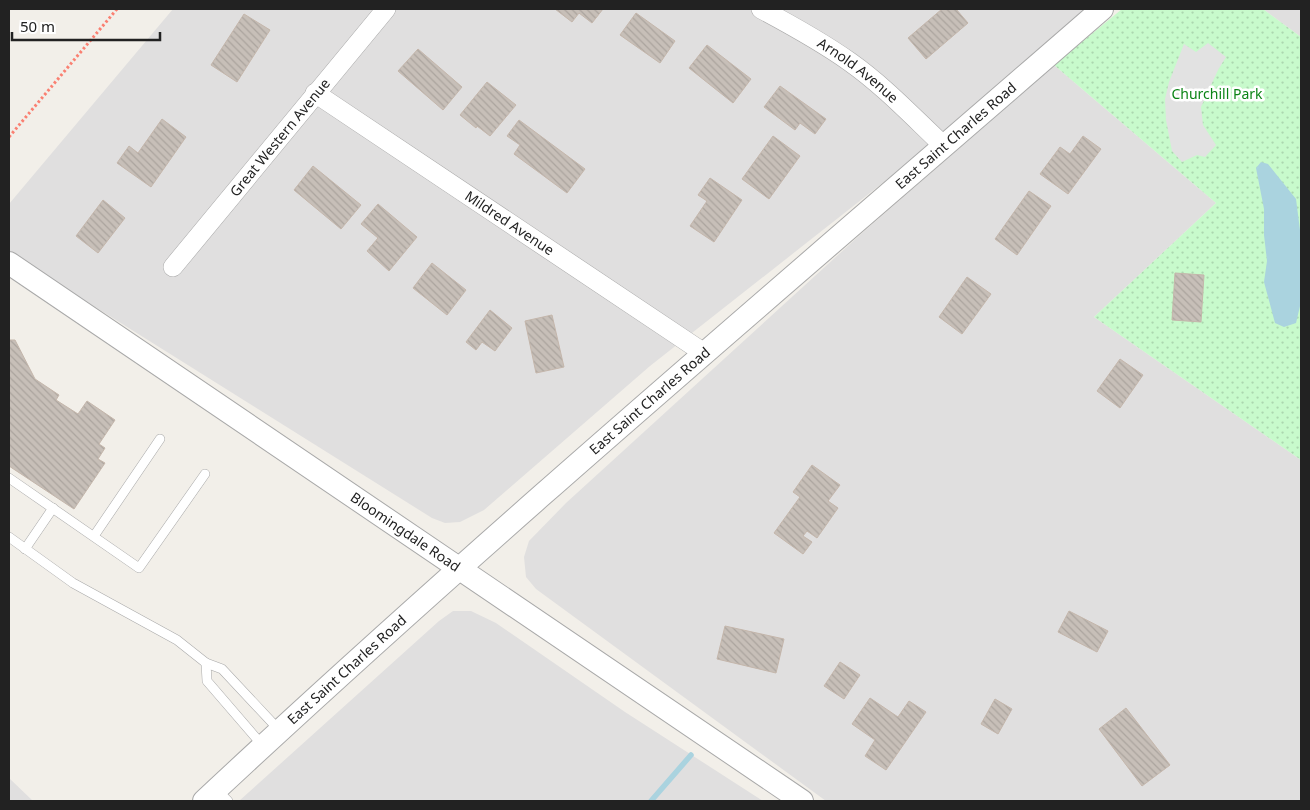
<svg xmlns="http://www.w3.org/2000/svg" width="1310" height="810" font-family="'Noto Sans',sans-serif">
<style>
.residential{fill:#e0dfdf}
.park{fill:url(#park-dots)}
.parking{fill:#e2e2e2}
.water{fill:#aad3df}
.lines{fill:none;stroke-linecap:round;stroke-linejoin:round}
.stream{stroke:#aad3df;stroke-width:5.5}
.building{fill:url(#building-back-hatch);stroke:#c4b6ab}
.service-casing{stroke:#a9a9a9;stroke-width:10}
.minor-casing{stroke:#a9a9a9;stroke-width:20}
.tertiary-casing{stroke:#a9a9a9;stroke-width:24}
.path{stroke:#fa8072;stroke-width:3;stroke-dasharray:2.5 2.5;stroke-linecap:butt}
.service{stroke:#fff;stroke-width:9}
.minor{stroke:#fff;stroke-width:19}
.tertiary{stroke:#fff;stroke-width:22}
.labels{text-anchor:middle;stroke-width:5;stroke-linejoin:round;paint-order:stroke}
.street-label{font-size:14px;fill:#222;stroke:#fff}
.park-label{font-size:14px;fill:#0c8416;stroke:#fff}
</style>
<defs>
<pattern id="park-dots" width="8" height="8" patternUnits="userSpaceOnUse" patternTransform="scale(1.25)"><rect width="8" height="8" fill="#c8facc"/><path d="M2 2h.1M6 6h.1" fill="none" stroke="#acd6af" stroke-width="1.8" stroke-linecap="round"/></pattern>
<pattern id="building-back-hatch" width="6" height="6" patternUnits="userSpaceOnUse" patternTransform="scale(1.25)"><rect width="6" height="6" fill="#c7bfb8"/><path d="M-1 5l2 2M0 0l6 6M5-1l2 2" fill="none" stroke="#aba49e"/></pattern>
</defs>
<rect width="100%" height="100%" fill="#f2efe9"/>
<g class="residential">
<path d="M173 9H1085L908 163 650 366 484 510 460 522 445 523 432 518 9 253V204Z"/>
<path d="M1263 9H1301V37Z"/>
<path d="M1054 65 1216 203 1094 317 1301 460V801H826L536 589 526 577 524 557 529 541 566 503 861 234Z"/>
<path d="M453 611H471L496 623 625 712 763 801H239L439 621Z"/>
<path d="M9 778 33 801H9Z"/>
</g>
<path class="park" d="M1122 9H1263L1301 37V460L1094 317 1216 203 1054 65Z"/>
<path class="parking" d="M1208 43 1226 57 1218 70 1201 107 1203 125 1216 145 1205 157 1197 155 1182 162 1172 151 1166 120 1165 99 1169 82 1184 44 1196 52Z"/>
<path class="water" d="M1261 162 1268 164 1296 199 1301 238V302L1296 323 1284 327 1275 323 1264 282 1267 261 1264 235V209L1256 168Z"/>
<g class="lines">
<path class="stream" d="M651 801 691 755"/>
</g>
<g class="building">
<path d="M555 9H603L592 23 579 13 572 22Z"/>
<path d="M942 9H956L968 23 926 59 908 38Z"/>
<path d="M636 13 675 41 660 63 620 35Z"/>
<path d="M244 14 270 30 237 82 211 65Z"/>
<path d="M707 45 751 79 733 103 689 68Z"/>
<path d="M418 49 462 87 443 110 398 71Z"/>
<path d="M487 82 516 105 490 136 477 126 476 128 460 115Z"/>
<path d="M780 86 826 119 815 134 800 123 795 130 764 107Z"/>
<path d="M162 119 186 137 151 187 117 163 129 146 138 153Z"/>
<path d="M519 120 585 169 567 193 514 154 520 145 507 136Z"/>
<path d="M773 136 800 156 769 199 742 179Z"/>
<path d="M1083 136 1101 149 1068 194 1040 174 1060 147 1070 154Z"/>
<path d="M313 166 361 205 341 229 294 190Z"/>
<path d="M710 178 742 200 714 242 690 226 707 201 698 195Z"/>
<path d="M1029 191 1051 206 1017 255 995 239Z"/>
<path d="M103 200 125 218 98 253 76 236Z"/>
<path d="M378 204 417 237 389 271 367 251 378 238 361 224Z"/>
<path d="M432 263 466 290 447 315 413 288Z"/>
<path d="M1175 273 1204 275 1201 322 1172 320Z"/>
<path d="M967 277 991 294 962 334 939 317Z"/>
<path d="M490 310 512 328 495 351 482 342 476 350 466 342Z"/>
<path d="M552 315 564 367 536 373 525 321Z"/>
<path d="M9 340H15L35 379 59 395 56 400 78 414 87 401 115 420 99 444 105 448 98 459 105 463 74 509 9 466Z"/>
<path d="M1120 359 1143 375 1120 408 1097 391Z"/>
<path d="M812 465 840 485 828 501 838 508 817 538 807 531 803 536 812 542 803 554 774 533 800 497 793 492Z"/>
<path d="M1069 611 1108 631 1097 652 1058 632Z"/>
<path d="M725 626 784 639 776 673 717 659Z"/>
<path d="M840 662 860 675 844 699 824 686Z"/>
<path d="M870 698 898 717 909 701 926 712 886 770 865 756 875 740 852 724Z"/>
<path d="M995 699 1012 709 998 734 981 724Z"/>
<path d="M1126 708 1170 765 1142 786 1099 729Z"/>
</g>
<g class="lines">
<defs>
<g id="service">
<path d="M9 478 139 568 205 474"/>
<path d="M94 536 160 439"/>
<path d="M9 537 73 583 177 640 206 663 222 669 280 731"/>
<path d="M25 549 53 508"/>
<path d="M206 663 207 681 263 746"/>
<path d="M217 790 228 801"/>
</g>
<g id="minor">
<path id="s1" d="M761 9C791 25 822 42 850 62 884 86 913 117 944 146"/>
<path id="s2" d="M315 93 704 353"/>
<path id="s3" d="M173 267 386 9"/>
</g>
<g id="tertiary">
<path id="s4" d="M9 263 802 801"/>
<path id="s5" d="M204 801C496 528 801 271 1102 9"/>
</g>
</defs>
<use href="#service" class="service-casing"/>
<use href="#minor" class="minor-casing"/>
<use href="#tertiary" class="tertiary-casing"/>
<path class="path" d="M9 137 117 9"/>
<use href="#service" class="service"/>
<use href="#minor" class="minor"/>
<use href="#tertiary" class="tertiary"/>
</g>
<g class="labels">
<g class="street-label">
<text dy="5" stroke="none"><textPath href="#s1" startOffset="115">Arnold Avenue</textPath></text>
<text dy="5" stroke="none"><textPath href="#s5" startOffset="1004">East Saint Charles Road</textPath></text>
<text dy="5" stroke="none"><textPath href="#s3" startOffset="168">Great Western Avenue</textPath></text>
<text dy="5" stroke="none"><textPath href="#s2" startOffset="234">Mildred Avenue</textPath></text>
<text dy="5" stroke="none"><textPath href="#s5" startOffset="599">East Saint Charles Road</textPath></text>
<text dy="5" stroke="none"><textPath href="#s4" startOffset="479">Bloomingdale Road</textPath></text>
<text dy="5" stroke="none"><textPath href="#s5" startOffset="194">East Saint Charles Road</textPath></text>
</g>
<g class="park-label">
<text x="1217" y="99">Churchill Park</text>
</g>
</g>
<rect width="1310" height="810" fill="none" stroke="#222222" stroke-width="20"/>
<path d="M12 32v8h148v-8" fill="none" stroke="#222222" stroke-width="2.5"/>
<text x="20" y="32" font-size="15" fill="#222222" stroke="#ffffff" stroke-width="4" paint-order="stroke">50 m</text>
</svg>
